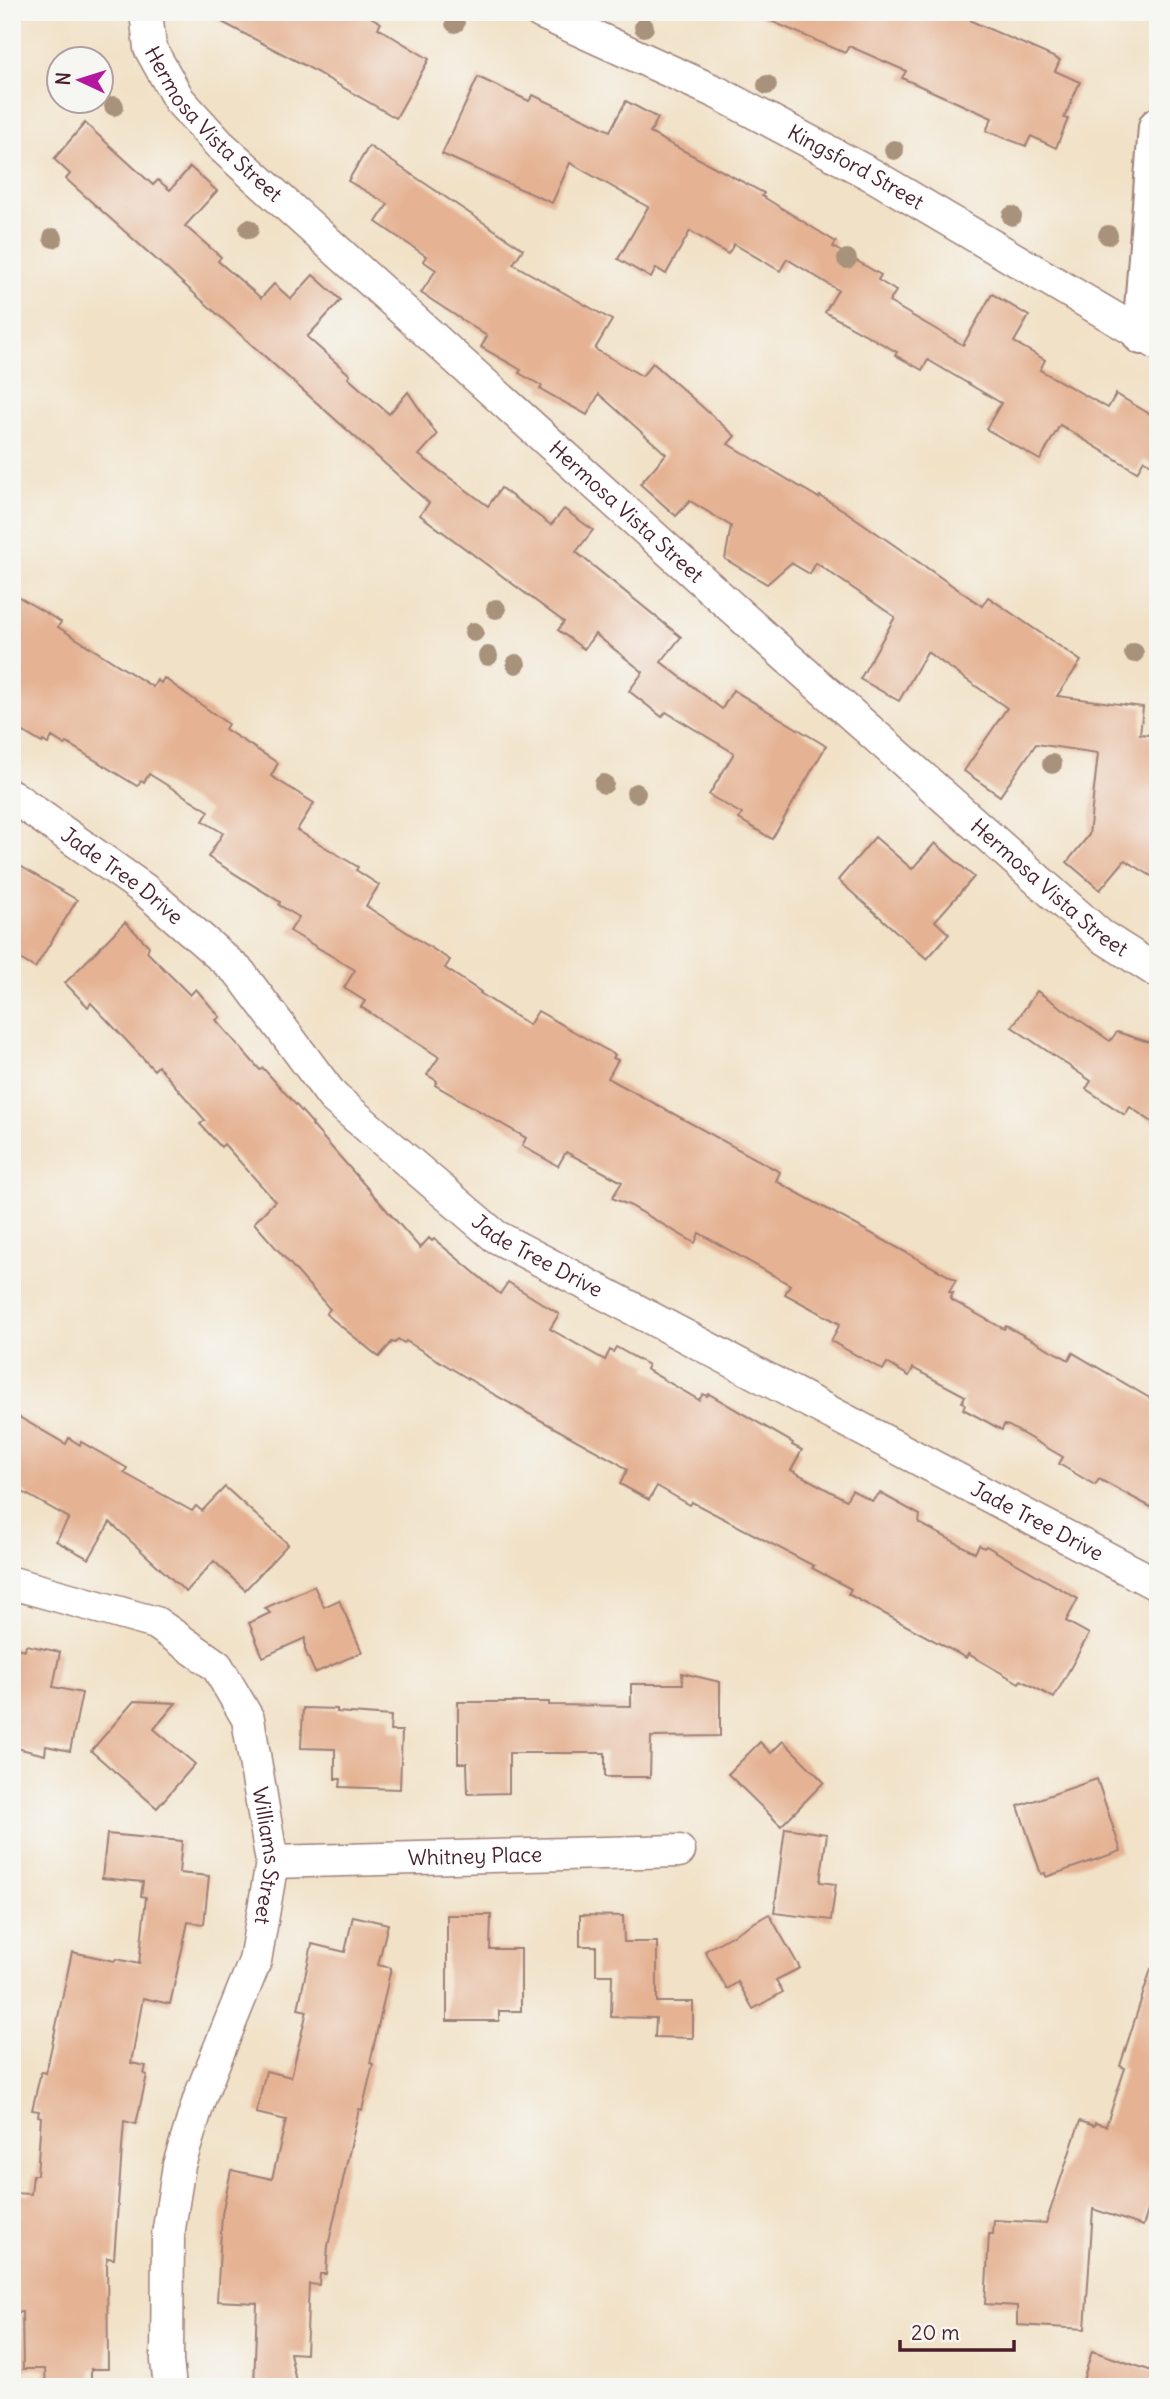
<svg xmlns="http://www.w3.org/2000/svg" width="1170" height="2399" font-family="Delius,sans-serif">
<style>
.building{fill:#e5b293}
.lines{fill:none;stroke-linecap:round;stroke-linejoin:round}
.street-casing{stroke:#9e8078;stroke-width:35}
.secondary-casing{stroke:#9e8078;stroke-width:42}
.street{stroke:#fff;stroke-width:32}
.secondary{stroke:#fff;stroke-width:38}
.tree{fill:#a8927b}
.labels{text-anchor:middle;stroke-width:7;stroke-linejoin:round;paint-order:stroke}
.street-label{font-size:21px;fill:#4a1f2b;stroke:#f6f6f2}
</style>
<rect width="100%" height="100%" fill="#f6f6f2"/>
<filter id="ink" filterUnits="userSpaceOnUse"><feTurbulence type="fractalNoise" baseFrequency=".0143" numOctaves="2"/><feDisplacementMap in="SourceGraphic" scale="14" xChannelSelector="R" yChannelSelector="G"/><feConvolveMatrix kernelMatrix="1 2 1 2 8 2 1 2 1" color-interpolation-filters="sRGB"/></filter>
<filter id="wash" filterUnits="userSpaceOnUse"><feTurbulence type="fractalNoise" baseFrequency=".00686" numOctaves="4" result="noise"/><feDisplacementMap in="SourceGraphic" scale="28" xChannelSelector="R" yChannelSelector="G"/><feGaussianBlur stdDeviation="1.57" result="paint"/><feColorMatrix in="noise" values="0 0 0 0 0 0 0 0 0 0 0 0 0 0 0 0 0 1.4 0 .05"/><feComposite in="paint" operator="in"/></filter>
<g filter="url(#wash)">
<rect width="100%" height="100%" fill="#f1e1c6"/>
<g id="blocks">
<g class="building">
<path d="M203 12H362L381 23 378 28 429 59 396 118 304 65Z"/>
<path d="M750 12H975L971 21 1060 60 1055 71 1080 82 1064 118 1068 119 1056 148 1031 136 1026 146 986 131 992 118 902 78 906 71 849 46 845 53Z"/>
<path d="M478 77 529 101 533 95 610 131 626 101 658 118 650 133 764 193 762 196 836 242 833 247 881 275 878 280 896 291 889 302 963 345 992 294 1029 316 1014 342 1045 360 1040 370 1108 408 1116 394 1158 419V468L1144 460 1137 472 1060 425 1040 460 986 429 1001 403 928 360 922 370 895 355 897 352 825 312 838 290 787 259 780 271 734 244 728 254 690 231 666 274 656 268 651 278 618 259 648 207 570 163 552 203 442 154Z"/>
<path d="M85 123 153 185 158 180 170 190 190 167 217 191 185 226 221 257 218 261 261 298 274 284 291 299 313 275 341 300 307 337 350 375 348 378 389 414 408 392 437 435 419 455 488 506 501 488 551 525 564 509 593 530 576 552 681 637 661 662 722 709 733 690 826 746 772 839 739 819 742 814 709 795 734 753 666 712 662 717 629 691 643 672 595 634 584 649 558 630 564 622 420 515 429 503 66 179 70 174 54 159Z"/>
<path d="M369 146 523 249 513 264 612 320 595 349 642 376 653 363 735 436 728 444 819 498 820 496 845 511 982 606 988 597 1081 661 1057 696 1143 707 1140 734 1158 736V880L1125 860 1100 890 1067 862 1089 835 1098 753 1036 744 1000 796 964 771 1007 708 927 652 899 701 860 679 895 617 816 563 810 574 791 563 767 584 725 559 731 526 690 501 676 516 640 484 666 454 599 394 587 415 540 389 542 386 519 373 521 370 481 347 487 336 421 293 436 270 423 261 426 256 376 222 388 204 348 181Z"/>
<path d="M12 593 61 622 58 627 153 687 157 680 161 683 164 678 228 724 225 729 278 763 271 776 314 803 297 830 358 867 356 870 379 885 366 906 450 960 445 968 481 992 480 993 529 1025 538 1011 615 1055 613 1058 618 1060 608 1078 780 1172 776 1181 956 1280 949 1292 953 1293 950 1299 1004 1329 1006 1326 1069 1360 1073 1353 1158 1403V1511L1099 1479 1095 1485 1059 1464 1063 1457 1009 1426 1004 1425 1002 1430 963 1409 965 1404 962 1402 965 1396 913 1368 909 1376 887 1363 883 1370 831 1341 840 1324 785 1294 790 1285 699 1233 695 1243 631 1206 612 1198 622 1182 566 1152 558 1166 522 1146 526 1138 435 1085 437 1081 427 1075 439 1057 361 1007 365 1001 344 988 355 970 290 931 299 917 279 905 280 902 208 857 223 833 203 821 209 811 149 774 144 782 141 781 137 786 67 743 65 745 52 737 48 744 43 741 42 743 12 725Z"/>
<path d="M875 837 912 869 935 843 974 877 935 921 949 934 927 959 838 880Z"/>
<path d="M12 861 77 900 35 968 12 954Z"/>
<path d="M125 922 149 946 147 952 190 995 196 989 220 1017 216 1020 260 1070 263 1068 313 1124 312 1125 420 1248 429 1238 432 1241 434 1239 500 1294 508 1282 559 1314 550 1329 605 1360 610 1350 613 1352 616 1347 648 1365 646 1369 699 1400 703 1394 707 1396 709 1394 793 1443 792 1445 802 1450 791 1470 846 1500 852 1490 872 1501 880 1493 920 1515 919 1523 975 1553 979 1545 984 1548 986 1546 1078 1599 1066 1621 1089 1634 1054 1698 1021 1680 1019 1683 968 1654 966 1658 848 1594 851 1589 812 1568 814 1566 692 1502 690 1505 657 1486 649 1500 620 1484 627 1470 618 1463 495 1395 406 1341 404 1343 398 1339 395 1343 392 1342 379 1357 326 1314 330 1309 254 1223 275 1201 224 1144 221 1147 200 1124 205 1120 158 1066 154 1070 91 1003 88 1007 65 983Z"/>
<path d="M1037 991 1110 1041 1117 1032 1158 1045V1126L1130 1107 1125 1115 1086 1089 1091 1081 1012 1027Z"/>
<path d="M12 1413 66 1444 69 1438 80 1445 81 1442 127 1468 124 1473 192 1511 196 1506 202 1511 225 1487 288 1544 245 1590 214 1561 186 1592 110 1522 89 1559 56 1541 69 1518 12 1486Z"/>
<path d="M314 1586 324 1607 339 1600 362 1652 315 1673 305 1650V1638L263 1657 249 1623 270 1613 265 1608Z"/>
<path d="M26 1645 60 1652 53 1687 82 1693 70 1751 46 1746 45 1755 12 1747V1647L25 1650Z"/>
<path d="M682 1673 720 1682V1736L651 1737 650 1777H605V1753H509V1793L468 1794 467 1763H458V1702H549V1705L631 1706V1684H683Z"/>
<path d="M134 1701 176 1703 154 1729 195 1764 157 1808 91 1751Z"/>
<path d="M303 1708 337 1709V1712L391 1716 390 1731H402L400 1789 340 1787 341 1779H335V1749L301 1748Z"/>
<path d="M783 1741 824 1782 781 1826 728 1774 760 1742 771 1753Z"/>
<path d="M1097 1779 1121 1851 1046 1877 1045 1873 1041 1874 1018 1806Z"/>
<path d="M785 1828 827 1834 820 1882 836 1884 831 1920 774 1913Z"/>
<path d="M107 1834 182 1841 179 1873 209 1876 204 1924 188 1922 170 2004 143 1998 131 2063 146 2066 144 2074 147 2075 136 2124 124 2121 114 2259 107 2258 108 2369H91V2387H46L45 2369H23L22 2312H12V2193L31 2194 33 2175H37L41 2117 38 2116 39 2111 32 2110 41 2072 46 2073 72 1952 115 1961 116 1959 139 1964 146 1897 141 1896 143 1882 102 1878Z"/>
<path d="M769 1914 800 1968 776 1980 783 1992 753 2009 738 1982 727 1989 705 1951Z"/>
<path d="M447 1915H491L490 1949H521V2011H499V2021H447Z"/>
<path d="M580 1915 623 1916 624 1942H657V2002H693V2038L655 2037 656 2018 611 2017 612 1975H596V1946H580Z"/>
<path d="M353 1916 388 1924 378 1965 391 1968 370 2063 373 2064 362 2110 359 2109 328 2246 326 2274H320L319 2285 309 2284 306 2354 290 2353 297 2387H254L257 2303 217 2301 222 2214 231 2170 272 2179 286 2120 256 2113 266 2071 291 2077 307 2011 298 2009 312 1944 345 1952Z"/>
<path d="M1151 1969 1158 1970V2208L1150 2205 1143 2226 1093 2209 1085 2329 1017 2325V2306L985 2304 989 2234H993L994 2220 1046 2223 1080 2121 1094 2126 1095 2123 1106 2126 1125 2068 1120 2066Z"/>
<path d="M1092 2351 1158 2373V2387H1081Z"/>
</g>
</g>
</g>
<g filter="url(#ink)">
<use href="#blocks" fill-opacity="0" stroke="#9e8078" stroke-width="2"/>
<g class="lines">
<defs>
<g id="street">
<path id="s1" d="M146 12 150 48 179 100 219 144 780 651 1100 935 1158 972"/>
<path id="s2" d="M540 12 718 93 874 176 1158 344"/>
<path id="s3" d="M12 796 145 890 240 973 333 1097 495 1236 1158 1585"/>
<path id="s4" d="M12 1583 156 1623 217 1666 248 1719 272 1862 255 1961 200 2097 179 2165 168 2235 167 2361 170 2387"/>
<path id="s5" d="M272 1862 679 1851"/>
</g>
<path id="secondary" d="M1142 335 1158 127"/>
</defs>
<use href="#street" class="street-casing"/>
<use href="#secondary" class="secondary-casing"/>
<use href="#street" class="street"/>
<use href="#secondary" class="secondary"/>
</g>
<g class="tree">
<circle cx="455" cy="23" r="10"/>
<circle cx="644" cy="27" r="10"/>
<circle cx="767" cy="85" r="10"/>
<circle cx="114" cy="106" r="10"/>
<circle cx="894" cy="150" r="10"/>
<circle cx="1012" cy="216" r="10"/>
<circle cx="249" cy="229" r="10"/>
<circle cx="1108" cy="235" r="10"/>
<circle cx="53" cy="238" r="10"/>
<circle cx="847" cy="259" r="10"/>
<circle cx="496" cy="609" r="10"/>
<circle cx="474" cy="632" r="10"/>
<circle cx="1134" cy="653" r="10"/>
<circle cx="488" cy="656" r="10"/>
<circle cx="516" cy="664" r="10"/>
<circle cx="1052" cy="764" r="10"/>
<circle cx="604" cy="784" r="10"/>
<circle cx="636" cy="793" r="10"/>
</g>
</g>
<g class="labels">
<g class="street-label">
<text dy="7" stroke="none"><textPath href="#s1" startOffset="136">Hermosa Vista Street</textPath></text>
<text dy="7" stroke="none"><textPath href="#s2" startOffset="352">Kingsford Street</textPath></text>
<text dy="7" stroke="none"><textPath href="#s1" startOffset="704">Hermosa Vista Street</textPath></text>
<text dy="7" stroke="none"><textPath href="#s3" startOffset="136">Jade Tree Drive</textPath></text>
<text dy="7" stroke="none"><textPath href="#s1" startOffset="1270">Hermosa Vista Street</textPath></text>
<text dy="7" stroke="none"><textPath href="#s3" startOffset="704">Jade Tree Drive</textPath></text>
<text dy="7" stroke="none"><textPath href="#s3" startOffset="1270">Jade Tree Drive</textPath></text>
<text dy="7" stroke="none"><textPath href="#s4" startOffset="424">Williams Street</textPath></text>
<text dy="7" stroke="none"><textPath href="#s5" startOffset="203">Whitney Place</textPath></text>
</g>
</g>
<rect width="1170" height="2399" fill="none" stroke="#f6f6f2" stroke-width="42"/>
<g transform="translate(80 80) rotate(274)"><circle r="33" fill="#f6f6f2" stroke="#b1a0a2" stroke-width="2"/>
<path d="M0-5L12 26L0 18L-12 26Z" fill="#b5179e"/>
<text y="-10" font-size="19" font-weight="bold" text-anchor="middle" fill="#4a1f2b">N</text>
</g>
<path d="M900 2340v10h114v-10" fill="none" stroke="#4a1f2b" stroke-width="3.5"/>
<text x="911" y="2340" font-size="21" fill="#4a1f2b" stroke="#f6f6f2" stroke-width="5" paint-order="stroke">20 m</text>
</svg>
